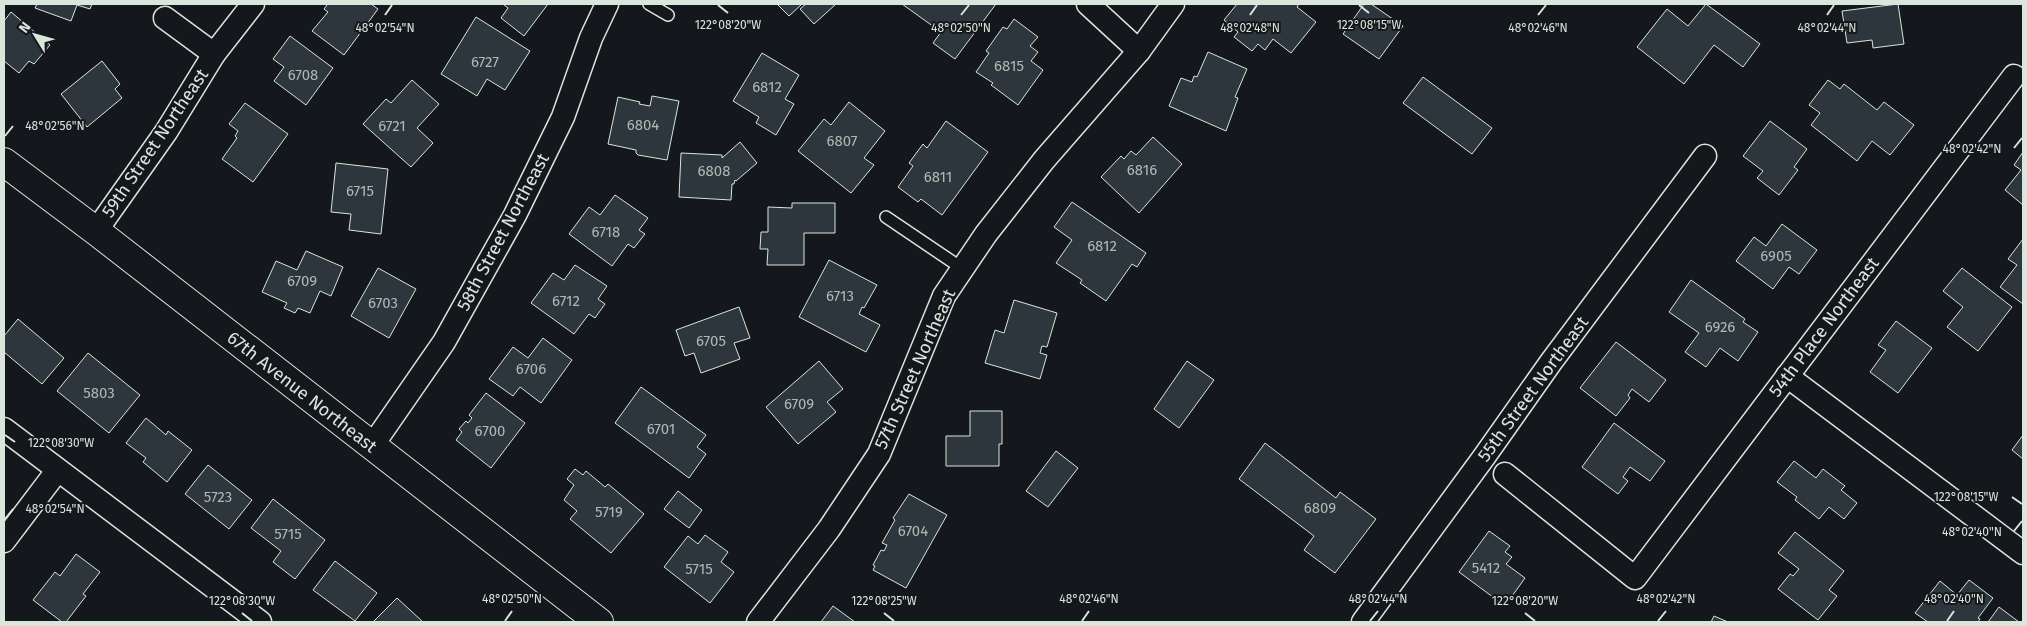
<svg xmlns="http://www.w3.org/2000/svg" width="2027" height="626" font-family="'Fira Sans',sans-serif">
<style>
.building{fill:#2c363c;stroke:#d8e6dc}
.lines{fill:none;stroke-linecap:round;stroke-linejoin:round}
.lane-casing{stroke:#d8e6dc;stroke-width:14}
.street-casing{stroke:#d8e6dc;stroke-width:25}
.secondary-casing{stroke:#d8e6dc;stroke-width:30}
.lane{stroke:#14181c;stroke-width:11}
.street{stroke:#14181c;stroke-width:22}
.secondary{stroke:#14181c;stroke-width:28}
.ticks{fill:none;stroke:#d8e6dc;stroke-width:2}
.labels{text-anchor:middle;stroke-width:4;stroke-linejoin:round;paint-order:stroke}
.number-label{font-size:15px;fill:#adbab4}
.street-label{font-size:18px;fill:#d8e6dc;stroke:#14181c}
.ticks-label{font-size:12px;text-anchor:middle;fill:#d8e6dc;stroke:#14181c;stroke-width:4;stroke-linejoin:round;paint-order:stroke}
</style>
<rect width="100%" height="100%" fill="#14181c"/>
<g class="building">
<path d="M37 4H92L90 9 77 5 71 21 35 8Z"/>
<path d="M326 4H371L378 9 344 55 312 31 328 12 324 9 327 5Z"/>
<path d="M503 4H548L524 36 501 18 508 8Z"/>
<path d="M777 4H802L789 16Z"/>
<path d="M806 4H836L814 24 800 9Z"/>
<path d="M902 4H996L955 59 933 43 941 32Z"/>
<path d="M1237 4H1299L1297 7 1316 22 1291 53 1273 39 1265 50 1258 44 1252 51 1234 37 1238 32 1224 20Z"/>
<path d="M1364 4H1371L1403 26 1379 59 1343 34Z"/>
<path d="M1706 4 1760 44 1743 67 1714 45 1684 84 1637 47 1667 9 1688 26Z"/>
<path d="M1898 4 1904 44 1873 48 1872 40 1847 43 1842 11Z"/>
<path d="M11 12 50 45 34 64 29 61 19 73 4 61V21Z"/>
<path d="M476 17 530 51 505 90 487 79 477 96 441 74Z"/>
<path d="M1014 19 1038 37 1030 46 1038 52 1031 61 1043 70 1018 105 991 85 993 83 976 72 989 53 986 51 1003 27 1007 29Z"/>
<path d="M290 36 333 68 306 105 274 81 284 67 273 59Z"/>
<path d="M1208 52 1247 69 1235 97 1238 98 1226 131 1169 106 1181 78 1192 82 1194 76 1197 77Z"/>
<path d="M762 53 799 75 785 99 794 104 776 135 756 123 759 117 733 101Z"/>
<path d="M102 61 120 84 115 89 122 98 87 127 61 94Z"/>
<path d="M1423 77 1492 128 1472 154 1403 103Z"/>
<path d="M412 80 439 104 417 128 433 143 411 167 363 124 386 99 391 103Z"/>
<path d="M1828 80 1840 89 1844 84 1877 110 1884 102 1914 125 1890 155 1872 141 1857 161 1811 125 1820 113 1809 105Z"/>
<path d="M652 96 679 101 667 160 638 155 636 153V150L608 144 618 97 640 102 639 104 650 106Z"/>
<path d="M849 102 885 131 864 158 874 165 851 193 798 151 824 119 831 125Z"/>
<path d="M245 103 288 134 253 182 222 159 237 138 235 136 238 131 229 124Z"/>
<path d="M946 121 988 152 942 215 921 199 918 202 898 187 913 166 909 163 923 144 927 148Z"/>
<path d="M1770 121 1807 149 1794 167 1798 170 1779 195 1757 178 1763 171 1743 156Z"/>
<path d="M1153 137 1182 164 1139 213 1101 177 1121 156 1124 159 1131 151 1136 155Z"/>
<path d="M740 142 757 163 736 181 735 180 734 184H732L731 200 679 197 681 153 722 155V158Z"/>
<path d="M2023 152V205L2005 190 2021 170 2014 165Z"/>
<path d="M336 163 388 169 381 234 349 230 351 214 331 212Z"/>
<path d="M615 195 648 218 639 230 645 234 634 248 628 244 612 266 569 234 589 207 600 215Z"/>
<path d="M1072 202 1146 253 1137 267 1132 264 1106 301 1080 283 1082 280 1056 263 1072 240 1054 227Z"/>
<path d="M792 203H835V233H804V265H767L768 249H760L761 232H768V207L792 208Z"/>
<path d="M1782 224 1817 250 1799 274 1789 267 1773 289 1736 261 1754 237 1766 246Z"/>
<path d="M2023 239V304L2000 287 2017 265 2008 259Z"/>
<path d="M306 251 343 267 331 296 320 291 310 313 298 308 295 313 284 308 287 303 262 292 276 261 297 270Z"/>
<path d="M829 260 877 285 864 308 862 307 859 314 880 325 866 352 799 317Z"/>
<path d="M575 265 607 286 598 299 605 304 595 318 589 314 574 334 531 303 553 273 564 280Z"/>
<path d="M378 268 416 289 389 338 351 316Z"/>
<path d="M1962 268 2012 307 1978 351 1947 327 1963 307 1943 291Z"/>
<path d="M1691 280 1745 319 1743 322 1758 332 1738 361 1720 348 1706 367 1685 352 1699 333 1669 312Z"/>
<path d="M1014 300 1057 313 1047 347 1042 346 1040 353 1047 355 1040 379 985 363 995 330 1004 333Z"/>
<path d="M739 307 750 338 734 343 740 359 701 373 694 353 685 356 676 330Z"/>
<path d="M18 319 64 358 42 384 4 352V336Z"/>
<path d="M1896 321 1932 348 1898 393 1870 372 1886 350 1878 345Z"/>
<path d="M543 338 572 360 541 403 520 387 513 396 489 379 513 347 528 358Z"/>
<path d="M1616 342 1666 380 1649 402 1632 389 1628 395 1630 398 1616 416 1580 388Z"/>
<path d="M88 353 140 395 109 433 57 391Z"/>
<path d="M819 361 843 389 827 402 836 412 798 444 766 407Z"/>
<path d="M1187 361 1214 380 1179 428 1154 409Z"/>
<path d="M641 387 706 435 697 447 706 454 689 478 615 423Z"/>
<path d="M486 393 525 423 491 468 456 440 462 432 459 429 466 421 468 423 472 418 469 415Z"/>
<path d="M970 411H1002V444H999V466H946V436H970Z"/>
<path d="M146 418 166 435 168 431 192 450 167 482 143 462 146 458 126 443Z"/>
<path d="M1614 423 1665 461 1650 481 1630 467 1623 477 1628 481 1618 494 1582 467Z"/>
<path d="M2023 435V459L2012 450Z"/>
<path d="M1265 443 1336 498 1340 492 1376 519 1335 573 1304 550 1314 536 1239 479Z"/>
<path d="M1056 451 1078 468 1048 507 1026 491Z"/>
<path d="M1794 461 1816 478 1823 469 1845 486 1841 490 1857 503 1844 519 1829 507 1819 519 1795 500 1797 497 1777 482Z"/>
<path d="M208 465 252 500 229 529 185 494Z"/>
<path d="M575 469 583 475 586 471 605 487 608 484 644 514 611 553 570 519 577 511 564 500 574 485 567 479Z"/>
<path d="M678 491 702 510 689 528 664 509Z"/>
<path d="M909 494 947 515 906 588 873 570 875 566 873 565 881 550 884 551 887 545 882 543 895 520 893 518Z"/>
<path d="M273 499 325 540 295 579 273 562 281 551 251 528Z"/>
<path d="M1489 531 1510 546 1505 552 1512 557 1506 564 1525 578 1505 606 1459 572Z"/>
<path d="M1795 532 1844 571 1829 590 1837 596 1818 620 1778 589 1790 574 1793 576 1799 569 1778 553Z"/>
<path d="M705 535 728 552 721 562 734 572 710 603 664 567 688 536 698 544Z"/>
<path d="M76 554 100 572 83 594 86 596 66 622H62L33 600 55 572 60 576Z"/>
<path d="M335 561 377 593 355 621 313 590Z"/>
<path d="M1969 580 1993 598 1978 618 1980 619 1978 622H1928L1915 613 1940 581 1957 595Z"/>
<path d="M397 598 423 622H373Z"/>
<path d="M833 606 855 622H821Z"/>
<path d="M1999 607 2019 622H1988Z"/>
<path d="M1714 616 1728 622H1711Z"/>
</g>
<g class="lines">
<defs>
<g id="lane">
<path d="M649 4 668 15"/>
<path d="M886 217 963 269"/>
</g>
<g id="street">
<path d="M1088 4 1139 51"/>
<path d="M165 18 214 54"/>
<path d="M96 231 166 132 214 54 253 4"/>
<path d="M1787 376 2023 553"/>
<path d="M4 429 260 622"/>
<path d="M372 446 444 342 515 215 563 117 591 38 607 4"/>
<path d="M1505 474 1635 578 2014 76"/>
<path d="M4 541 57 471"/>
<path d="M758 622 829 529 879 454 944 296 986 234 1044 160 1139 51 1173 4"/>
<path d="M1363 622 1484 457 1551 362 1705 156"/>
</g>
<path id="secondary" d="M4 162 96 231 599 622"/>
</defs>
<use href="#lane" class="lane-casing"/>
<use href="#street" class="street-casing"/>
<use href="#secondary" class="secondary-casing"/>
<use href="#lane" class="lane"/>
<use href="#street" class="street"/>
<use href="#secondary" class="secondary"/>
</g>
<path class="ticks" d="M718 5 728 13M1359 5 1369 13M385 15 392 5M961 15 969 5M1250 15 1257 5M1538 15 1546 5M1827 15 1834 5M5 136 13 126M2014 148 2022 138M5 435 15 442M2012 497 2022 504M5 519 13 509M2014 531 2022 521M242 613 252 621M884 613 894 621M1525 613 1535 621M505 621 512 611M1082 621 1089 611M1370 621 1378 611M1658 621 1666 611M1947 621 1954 611"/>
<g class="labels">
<g class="number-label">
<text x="485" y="67">6727</text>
<text x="1009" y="71">6815</text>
<text x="303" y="80">6708</text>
<text x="767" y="92">6812</text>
<text x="643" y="130">6804</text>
<text x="392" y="131">6721</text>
<text x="842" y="146">6807</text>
<text x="1142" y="175">6816</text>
<text x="714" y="176">6808</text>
<text x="938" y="182">6811</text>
<text x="360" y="196">6715</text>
<text x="606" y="237">6718</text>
<text x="1102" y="251">6812</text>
<text x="1776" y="261">6905</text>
<text x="302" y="286">6709</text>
<text x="840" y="301">6713</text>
<text x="566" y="306">6712</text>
<text x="383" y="308">6703</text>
<text x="1720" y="332">6926</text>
<text x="711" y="346">6705</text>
<text x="531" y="374">6706</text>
<text x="99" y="398">5803</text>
<text x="799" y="409">6709</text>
<text x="661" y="434">6701</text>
<text x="490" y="436">6700</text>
<text x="218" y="502">5723</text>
<text x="1320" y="513">6809</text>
<text x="609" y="517">5719</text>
<text x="913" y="536">6704</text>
<text x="288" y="539">5715</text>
<text x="1486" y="573">5412</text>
<text x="699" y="574">5715</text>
</g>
<g class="street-label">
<text transform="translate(155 143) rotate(-56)" y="6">59th Street Northeast</text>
<text transform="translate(503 232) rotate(-62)" y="6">58th Street Northeast</text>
<text transform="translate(1824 327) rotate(-53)" y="6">54th Place Northeast</text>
<text transform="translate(915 369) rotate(-66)" y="6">57th Street Northeast</text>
<text transform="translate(1533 389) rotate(-54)" y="6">55th Street Northeast</text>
<text transform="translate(302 392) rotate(38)" y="6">67th Avenue Northeast</text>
</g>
</g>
<g class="ticks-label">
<text x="728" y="29">122°08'20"W</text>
<text x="1369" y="29">122°08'15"W</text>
<text x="385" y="32">48°02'54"N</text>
<text x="961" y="32">48°02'50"N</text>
<text x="1250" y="32">48°02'48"N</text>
<text x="1538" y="32">48°02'46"N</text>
<text x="1827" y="32">48°02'44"N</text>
<text x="55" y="130">48°02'56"N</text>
<text x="1972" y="153">48°02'42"N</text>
<text x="61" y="447">122°08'30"W</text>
<text x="1966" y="501">122°08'15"W</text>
<text x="55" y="513">48°02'54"N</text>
<text x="1972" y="536">48°02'40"N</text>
<text x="512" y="603">48°02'50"N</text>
<text x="1089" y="603">48°02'46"N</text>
<text x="1378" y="603">48°02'44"N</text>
<text x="1666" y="603">48°02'42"N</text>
<text x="1954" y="603">48°02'40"N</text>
<text x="242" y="605">122°08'30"W</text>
<text x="884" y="605">122°08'25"W</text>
<text x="1525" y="605">122°08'20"W</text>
</g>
<rect width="2027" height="626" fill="none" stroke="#d8e6dc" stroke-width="10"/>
<g transform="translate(35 35) rotate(307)" stroke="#14181c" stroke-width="4" paint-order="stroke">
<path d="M0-4L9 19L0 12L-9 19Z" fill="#d8e6dc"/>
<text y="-8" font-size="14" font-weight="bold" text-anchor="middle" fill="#d8e6dc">N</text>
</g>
</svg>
